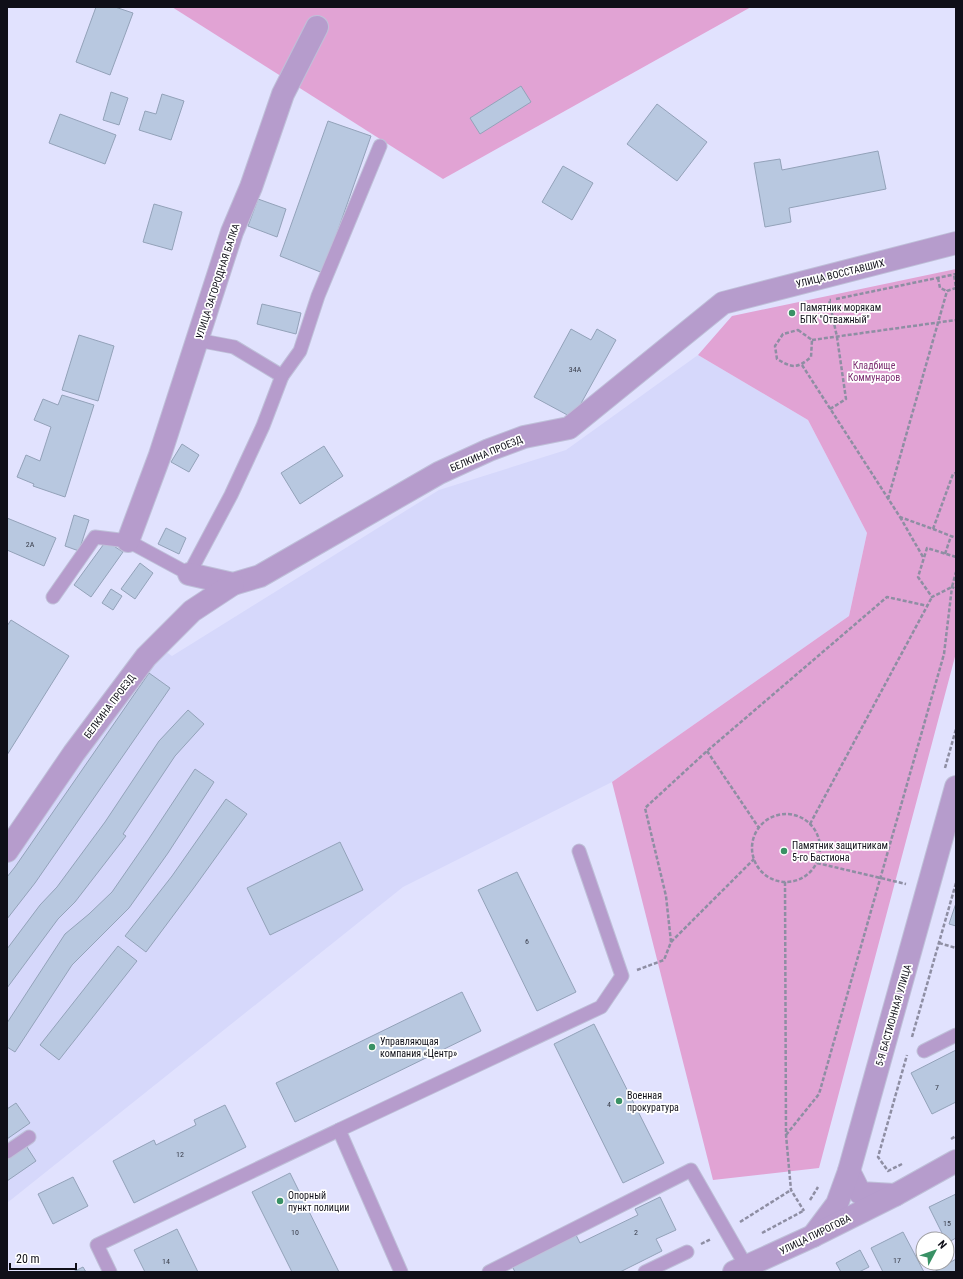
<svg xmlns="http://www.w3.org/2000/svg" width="963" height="1279" font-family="'Roboto Condensed',sans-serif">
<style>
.built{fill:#d6d8fb}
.green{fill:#e1a3d4}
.building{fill:#b8c8e0;stroke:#93a2b9}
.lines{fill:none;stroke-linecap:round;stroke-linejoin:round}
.service-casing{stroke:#bfc0d9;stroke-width:15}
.minor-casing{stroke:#bfc0d9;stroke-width:24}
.path{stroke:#8e8ea3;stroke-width:2.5;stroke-dasharray:4 2;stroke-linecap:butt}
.service{stroke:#b69ccc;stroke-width:13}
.minor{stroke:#b69ccc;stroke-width:22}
.poi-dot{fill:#399165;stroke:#fff;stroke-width:1.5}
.labels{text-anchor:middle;stroke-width:3.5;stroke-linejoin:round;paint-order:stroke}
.number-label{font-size:8px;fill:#393d4a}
.street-label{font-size:10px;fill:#0f0f18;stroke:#fff}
.poi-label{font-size:10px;fill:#0f0f18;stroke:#fff;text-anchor:start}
.park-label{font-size:10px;fill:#7d2f72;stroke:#fff}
</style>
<rect width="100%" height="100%" fill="#e1e2fe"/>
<path class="built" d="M698 355 808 420 867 533 849 616 612 782 403 887 7 1203V830L139 651 152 642 172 656 439 490 566 450Z"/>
<g class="green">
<path d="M172 7H751L443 179Z"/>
<path d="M956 269V653L819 1168 713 1180 612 782 849 616 867 533 808 420 698 355 732 316Z"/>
</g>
<g class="building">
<path d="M96 7H115L133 13 110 75 76 62Z"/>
<path d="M521 86 531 102 480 134 470 118Z"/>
<path d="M111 92 128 98 119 125 103 120Z"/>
<path d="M162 94 184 101 171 140 139 130 145 111 156 114Z"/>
<path d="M657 104 707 142 677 181 627 144Z"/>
<path d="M60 114 116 135 105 164 49 143Z"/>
<path d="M328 121 371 136 323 273 280 256Z"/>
<path d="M878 151 886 189 789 208 791 222 765 227 754 163 780 159 782 170Z"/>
<path d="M563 166 593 183 572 220 542 202Z"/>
<path d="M258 199 286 209 277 237 248 226Z"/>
<path d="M154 204 182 212 172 250 143 242Z"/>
<path d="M262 304 301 313 296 334 257 324Z"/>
<path d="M571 329 591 340 597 329 616 340 573 418 534 397Z"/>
<path d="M79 335 114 346 98 401 62 390Z"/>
<path d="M62 395 94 405 65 497 33 486 34 484 17 477 26 455 40 461 51 427 34 420 43 399 58 405Z"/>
<path d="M182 444 199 455 189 472 171 462Z"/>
<path d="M324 446 343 476 300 504 281 473Z"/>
<path d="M74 515 89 520 79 551 65 546Z"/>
<path d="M7 518 56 538 44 566 7 550Z"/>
<path d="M166 528 186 538 179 554 158 544Z"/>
<path d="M106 541 123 552 91 597 74 585Z"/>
<path d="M140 563 153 573 135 599 121 589Z"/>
<path d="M111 589 122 596 113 610 102 603Z"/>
<path d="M11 620 69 656 7 755V626Z"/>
<path d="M149 673 170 688 35 883 7 919V877L15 867Z"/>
<path d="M188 710 204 724 175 756 123 834 126 836 75 902 58 919 7 988V949L40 905 57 887 105 822 159 741Z"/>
<path d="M195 769 214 782 168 853 129 908 72 965 15 1052 7 1047V1023L65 934 89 914 112 892 148 840Z"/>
<path d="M226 799 247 814 193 889 146 952 125 936 172 876Z"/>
<path d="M340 842 363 890 270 935 247 888Z"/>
<path d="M517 872 576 992 537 1011 478 890Z"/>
<path d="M956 903V926L949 924Z"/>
<path d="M118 946 137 961 59 1060 40 1045Z"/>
<path d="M462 992 481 1031 295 1122 276 1083Z"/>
<path d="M594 1024 664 1163 623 1183 554 1044Z"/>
<path d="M956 1050V1102L932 1114 911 1073Z"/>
<path d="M16 1103 30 1123 7 1139V1109Z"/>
<path d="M225 1105 246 1147 134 1203 113 1161 154 1140 156 1145 196 1125 194 1120Z"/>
<path d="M25 1144 36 1161 7 1181V1157Z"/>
<path d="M290 1173 339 1272H292L252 1192Z"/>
<path d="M73 1177 88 1206 53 1224 38 1194Z"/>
<path d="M956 1194V1238L947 1243V1239H945L929 1207Z"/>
<path d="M660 1197 676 1230 656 1239 662 1251 620 1272H515L512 1266 576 1235 580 1243 638 1215 635 1209Z"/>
<path d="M177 1229 198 1272H145L134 1250Z"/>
<path d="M903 1232 924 1272H883L871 1248Z"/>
<path d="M860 1250 869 1267 859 1272H841L836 1263Z"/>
<path d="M956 1259V1272H934Z"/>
<path d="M83 1267 86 1272H73Z"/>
</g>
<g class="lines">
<defs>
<g id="service">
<path d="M197 340 234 347 282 376 300 351 318 296 380 146"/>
<path d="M53 597 95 537 128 541 189 574 231 495 263 426 282 376"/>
<path d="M924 1051 956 1035"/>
<path d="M7 1152 29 1137"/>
<path d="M110 1272 97 1245 339 1130"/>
<path d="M401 1272 339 1130 601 1007 622 976 579 851"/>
<path d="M489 1272 691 1170 746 1266"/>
<path d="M645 1272 687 1252"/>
</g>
<g id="minor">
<path d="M128 541 160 455 232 232 251 187 283 94 317 27"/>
<path d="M189 574 233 584 260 576 439 473 489 450 524 437 569 428 723 303 956 243"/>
<path d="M7 851 74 753 146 657 192 611 233 584"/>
<path d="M849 1171 860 1193 895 1195"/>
<path d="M813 1236 837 1204 849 1171 956 787"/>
<path d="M734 1272 813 1236 895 1195 956 1161"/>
</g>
</defs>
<use href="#service" class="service-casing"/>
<use href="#minor" class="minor-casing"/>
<g class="path">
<path d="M938 278 940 288 947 291"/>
<path d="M836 299 956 274"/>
<path d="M798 330 812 340 811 357C797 369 792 368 777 359L775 346 783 334Z"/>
<path d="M812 340 956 320"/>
<path d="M802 365 900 517 933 529 953 474 956 473"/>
<path d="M830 409 846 399 837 337 829 300H831"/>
<path d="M888 499 947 291 956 288 954 274"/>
<path d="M900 517 923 557"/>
<path d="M933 529 956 538"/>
<path d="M945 554 951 536"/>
<path d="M956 557 927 548 918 577 932 597 952 587 956 572"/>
<path d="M707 751 759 828"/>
<path d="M945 768 956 729"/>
<circle cx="786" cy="848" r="34"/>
<path d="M810 824 932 597"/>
<path d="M817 863 906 884"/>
<path d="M785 882 786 1135 791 1190 804 1211"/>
<path d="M671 942 754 859"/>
<path d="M939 943 956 948"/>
<path d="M637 970 664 960 671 942 666 896 645 808 707 751 887 597 928 606"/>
<path d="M912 1037 956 883"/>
<path d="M786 1135 819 1094 944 654 952 587 956 589"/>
<path d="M951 1139 956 1136"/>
<path d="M902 1164 888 1171 878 1157 907 1055"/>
<path d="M810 1200 818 1187"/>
<path d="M740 1222 791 1190"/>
<path d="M762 1233 803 1211"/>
<path d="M701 1244 711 1239"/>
</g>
<use href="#service" class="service"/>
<use href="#minor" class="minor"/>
</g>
<g class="poi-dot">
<circle cx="792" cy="313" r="4"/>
<circle cx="784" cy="851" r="4"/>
<circle cx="372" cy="1047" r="4"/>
<circle cx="619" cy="1101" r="4"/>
<circle cx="280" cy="1201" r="4"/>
</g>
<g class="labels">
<g class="number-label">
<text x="575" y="372">34А</text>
<text x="30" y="547">2А</text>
<text x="527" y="944">6</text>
<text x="937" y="1090">7</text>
<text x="609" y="1107">4</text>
<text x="180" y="1157">12</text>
<text x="947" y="1226">15</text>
<text x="295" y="1235">10</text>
<text x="636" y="1235">2</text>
<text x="897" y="1263">17</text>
<text x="166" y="1264">14</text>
</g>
<g class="street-label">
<text transform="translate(840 273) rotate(-14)" y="4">УЛИЦА ВОССТАВШИХ</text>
<text transform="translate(217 281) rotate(-72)" y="4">УЛИЦА ЗАГОРОДНАЯ БАЛКА</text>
<text transform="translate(486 453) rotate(-23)" y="4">БЕЛКИНА ПРОЕЗД</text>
<text transform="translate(109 706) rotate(-53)" y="4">БЕЛКИНА ПРОЕЗД</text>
<text transform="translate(893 1015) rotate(-74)" y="4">5-Я БАСТИОННАЯ УЛИЦА</text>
<text transform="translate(815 1234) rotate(-26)" y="4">УЛИЦА ПИРОГОВА</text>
</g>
<g class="poi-label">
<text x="800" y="311">Памятник морякам<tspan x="800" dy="12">БПК "Отважный"</tspan></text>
<text x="792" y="849">Памятник защитникам<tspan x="792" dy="12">5-го Бастиона</tspan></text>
<text x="380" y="1045">Управляющая<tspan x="380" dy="12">компания «Центр»</tspan></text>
<text x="627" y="1099">Военная<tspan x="627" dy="12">прокуратура</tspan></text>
<text x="288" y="1199">Опорный<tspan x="288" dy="12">пункт полиции</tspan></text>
</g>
<g class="park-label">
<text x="874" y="369">Кладбище<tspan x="874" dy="12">Коммунаров</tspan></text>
</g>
</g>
<rect width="963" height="1279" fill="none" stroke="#0f0f18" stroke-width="16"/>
<g transform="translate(935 1251) rotate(49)"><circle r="19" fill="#ffffff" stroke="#9f9fa3"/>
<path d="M0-3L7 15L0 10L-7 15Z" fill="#399165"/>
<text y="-6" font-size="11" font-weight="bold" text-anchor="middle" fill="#0f0f18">N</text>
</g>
<path d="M10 1263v6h66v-6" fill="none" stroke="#0f0f18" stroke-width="2"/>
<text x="16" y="1263" font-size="12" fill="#0f0f18" stroke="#ffffff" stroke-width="3" paint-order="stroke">20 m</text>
</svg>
